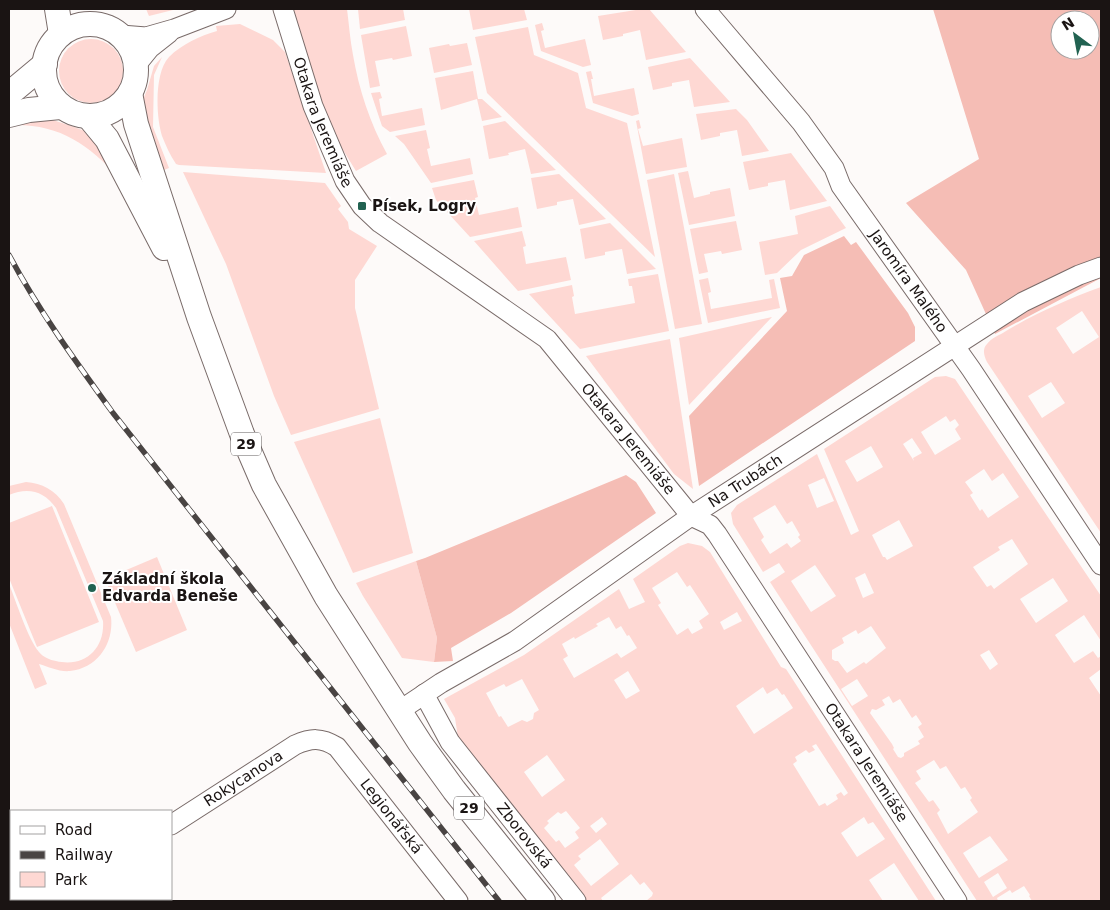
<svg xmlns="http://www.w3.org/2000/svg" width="1110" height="910" font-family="'DejaVu Sans',sans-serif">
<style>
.green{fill:#fed8d3;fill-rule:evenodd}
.forest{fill:#f5bdb5;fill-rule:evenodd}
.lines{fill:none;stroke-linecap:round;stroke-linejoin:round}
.minor-casing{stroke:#796b69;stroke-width:21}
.major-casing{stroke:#796b69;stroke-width:26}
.minor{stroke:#fff;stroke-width:19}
.major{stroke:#fff;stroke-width:24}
.rail-casing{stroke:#494443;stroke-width:5.5}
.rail{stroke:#fff;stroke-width:4;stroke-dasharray:11;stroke-linecap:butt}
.poi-dot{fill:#216251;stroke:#fff;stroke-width:2}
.labels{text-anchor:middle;stroke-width:4;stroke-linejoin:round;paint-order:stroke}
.shield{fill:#fff;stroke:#5f5a5a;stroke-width:1}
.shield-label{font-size:14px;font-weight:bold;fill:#1a1413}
.street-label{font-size:15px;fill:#1a1413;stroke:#fff}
.poi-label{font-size:15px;font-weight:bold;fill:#1a1413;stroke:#fff;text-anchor:start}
</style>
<rect width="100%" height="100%" fill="#fdfaf9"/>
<g class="green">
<path d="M146 9H177L149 16Z"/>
<path d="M293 9H347C349 24 350 40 353 55 359 90 370 123 387 154L356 171 338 142 326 115Z"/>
<path d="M358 9H403L405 20 360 29Z"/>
<path d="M469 9H524L527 20 473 30Z"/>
<path d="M642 9H649L686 52 646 60 640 30 623 34V36L603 40 598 16Z"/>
<path d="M542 23 544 30 541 31 545 48 585 39 591 65 583 67 541 51 535 25Z"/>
<path d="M240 24 273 40 285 52 326 173 179 165 176 164C170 155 166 146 162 136 156 117 154 73 169 57 182 44 200 36 217 31L216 26Z"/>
<path d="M406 26 412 56 393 60 392 58 375 61 380 86 370 88 361 35Z"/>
<path d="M528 27 534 55 578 73 586 108 627 123 655 257 487 93 475 37Z"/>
<circle cx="91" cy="71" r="32"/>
<path d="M467 43 472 65 434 73 429 48 449 44 450 46Z"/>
<path d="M162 57 154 75 153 127 169 168 159 172 141 104 147 90 154 66Z"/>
<path d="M690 58 730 102 694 107 689 80 672 83V86L653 90 648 67Z"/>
<path d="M473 71 478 99H482L502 117 482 121 477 99 441 110 435 78Z"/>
<path d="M591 71 593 79H591L594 96 634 88 639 114 632 116 593 103 586 72Z"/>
<path d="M380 92 382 98 379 99 382 116 422 108 425 125 390 132 382 126 371 93Z"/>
<path d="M736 109 747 120 769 151 742 156 737 130 720 133V136L701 140 696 114Z"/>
<path d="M41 117C52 120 84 128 92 136 100 144 112 168 119 178 89 145 61 125 16 125Z"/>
<path d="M639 120 641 128 638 129 643 146 682 138 687 167 646 174 636 121Z"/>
<path d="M505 121 556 170 531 174 525 149 508 153 509 155 489 159 483 126Z"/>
<path d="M426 130 430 148 427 149 431 166 470 158 473 174 431 183 404 144 395 136Z"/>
<path d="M791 153 827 201 790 210 785 180 768 183V186L749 190 743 162Z"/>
<path d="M688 171 694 198 710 194V192L730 188 735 216 689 225 678 173Z"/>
<path d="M183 172 325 183 341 206 338 209 348 222 349 229 377 246 355 280V308L379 409 291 435 274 396 226 264Z"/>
<path d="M559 174 606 219 579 225 573 199 557 202V205L537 209 531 178Z"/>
<path d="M674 174 702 324 675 329 647 180Z"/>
<path d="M474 180 478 197 475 198 479 215 518 207 522 227 470 237 436 200 432 188Z"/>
<path d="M830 206 846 228 801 250 777 273 765 275 759 242 798 234 795 216Z"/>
<path d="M736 221 742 250 722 254 721 251 704 254 708 272 699 274 690 229Z"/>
<path d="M610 223 656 269 627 274 622 249 605 252V255L585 259 580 229Z"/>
<path d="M522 231 526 246 523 247 526 264 566 257 571 280 518 291 474 241Z"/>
<path d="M658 274 669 331 580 349 529 294 572 285 574 296 572 297 575 314 635 303 632 286H629L628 279Z"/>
<path d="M708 278 711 292 708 293 711 309 772 298 769 280 774 279 780 308 708 323 699 280Z"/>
<path d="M1101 287V533L987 362C984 356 982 349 987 344 991 338 1000 335 1006 331 1036 313 1068 299 1101 287ZM1082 311 1099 337 1073 354 1056 328ZM1051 382 1065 403 1042 418 1028 396Z"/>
<path d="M772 317 689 405 679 338Z"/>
<path d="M670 339 693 489 674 474 586 356Z"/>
<path d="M946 376 955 379 1101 596V641L1084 615 1055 635 1074 663 1093 651 1098 658 1101 656V669L1089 678 1101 696V901H1032L1029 896 1030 895 1024 886 1012 893 1010 890 997 898 998 901H977L770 582 785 572 779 563 763 572 733 524 731 513 737 505 817 454 851 535 859 531 824 449 935 377ZM946 416 950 422 955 419 959 425 955 429 961 439 935 455 921 432ZM912 438 922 453 913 458 914 461 903 444ZM871 446 883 467 857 482 845 461ZM984 469 992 481 1003 473 1019 497 988 518 982 509 980 511 970 495 973 493 965 482ZM824 478 834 501 817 508 808 485ZM775 505 787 524 792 521 800 535 798 537 801 541 791 548 787 543 770 554 761 540 764 537 753 518ZM899 520 913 546 887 560 885 557H883L872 535ZM1012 539 1028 564 994 589 991 585 987 587 973 567 1000 550 998 547ZM815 565 836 596 811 612 791 581ZM865 573 874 593 863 598 855 578ZM1053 578 1068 601 1036 623 1020 599ZM871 626 886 648 866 664 864 662 847 673 838 661H835L832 659V650L844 643 842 638 856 630 858 634ZM989 650 998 664 990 670 980 655ZM857 679 868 696 852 706 841 689ZM889 696 893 703 900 699 912 718 916 715 922 724 918 727 924 737 918 741 920 744 904 753V756L901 758 898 757 893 749 894 748 892 744 870 713 872 709 876 710 885 705 882 700ZM934 760 940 769 946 766 961 789 965 787 972 798 970 800 978 812 948 834 937 813 940 810 933 800 929 802 915 783 921 779 916 771ZM990 836 1008 860 979 878 963 853ZM998 873 1007 888 993 897 984 882Z"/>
<path d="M380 418 413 553 353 573 294 442Z"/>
<path d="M26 482C42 483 55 490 64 504L111 617C114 643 98 668 70 671 59 672 49 667 39 664L47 684 35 689 9 623V584C16 601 28 639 39 652 43 657 50 660 56 661 84 668 105 649 103 621L56 508C44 491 28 487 9 495V486Z"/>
<path d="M52 506 99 622 37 647 9 578V523Z"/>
<path d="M688 543 702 546 710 552 781 667 786 669 936 901H919L894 863 869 880 883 901H646L652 896 653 893 644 882 640 885 631 874 601 898 603 901H585L459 744 455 718 444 699 524 655 619 589 629 609 645 602 633 579 680 546ZM677 572 687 587 690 585 709 614 699 621 703 628 692 634 688 628 677 635 658 605 661 603 652 588ZM737 612 742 621 724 630 720 622ZM609 617 616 629 621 626 627 636 629 635 637 648 621 658 617 653 574 678 563 659 568 656 562 644 574 637 575 639 598 626 596 624ZM628 671 640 691 626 699 614 680ZM522 679 539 710 534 713 533 719 527 722 522 720 508 727 501 716 499 717 486 693 504 684 506 687ZM763 687 767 694 777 688 782 695 784 694 793 708 754 734 736 706ZM816 744 848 793 844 796 841 792 836 795 838 799 827 806 825 803 819 806 793 764 797 761 795 757 806 750 809 753 815 750 812 746ZM547 755 565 780 542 797 524 772ZM566 811 580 828 575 832 579 838 565 848 559 840 556 842 544 828 549 823 547 821 558 812 561 814ZM602 817 607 824 596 833 590 826ZM864 817 868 824 873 822 885 839 857 857 841 833ZM600 839 619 864 591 886 574 865 581 859 578 856Z"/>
<path d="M157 557 187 630 136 652 105 579Z"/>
<path d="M416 561 437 638 434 662 402 658 363 596 356 583Z"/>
</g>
<g class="forest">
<path d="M933 9H1101V278L995 334 966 270 906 203 979 159ZM1060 20H1090V50H1060Z"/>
<path d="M844 236 851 245 856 242 908 313 915 327V341L699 486 689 416 787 311 780 278 792 276 804 255Z"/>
<path d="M626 475 636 482 656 513 511 613 451 648 453 661 434 662 437 638 416 561 425 558Z"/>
</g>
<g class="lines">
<defs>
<g id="minor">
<path id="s1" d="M283 9 313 106 345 181 362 206 380 223 547 339 691 516 710 525 717 534 957 901"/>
<path id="s2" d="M705 9 801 122 834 168 841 186 971 369 1101 565"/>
<path d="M121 35 146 37 174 29 226 9"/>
<path d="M137 64 150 48 169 33"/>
<path id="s3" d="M424 694 450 742 576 901"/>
<path id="s4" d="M399 711 441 683 515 641 691 516 1023 302 1079 275 1101 267"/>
<path id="s5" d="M171 825 295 745C311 738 321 737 337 747L458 901"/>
<path d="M54 901 58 899"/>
</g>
<g id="major">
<path d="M57 9 61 34"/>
<circle cx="90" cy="70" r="46"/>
<path d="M130 93 136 124 199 317 242 434 264 485 326 596 420 743 454 790 543 901"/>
<path d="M9 94 45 64"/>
<path d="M9 115 29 110 60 107"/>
<path d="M88 116 107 139 164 248"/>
</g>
</defs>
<use href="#minor" class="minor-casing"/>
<use href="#major" class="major-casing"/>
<use href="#minor" class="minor"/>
<use href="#major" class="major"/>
<defs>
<path id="rail" d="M9 255C39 311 76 362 113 413L499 901"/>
</defs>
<use href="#rail" class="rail-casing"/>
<use href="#rail" class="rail"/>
</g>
<g class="poi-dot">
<rect x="357" y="201" width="10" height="10" rx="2.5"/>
<circle cx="92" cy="588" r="5"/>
</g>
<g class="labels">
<g class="shield">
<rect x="231" y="432.5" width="30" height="23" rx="4"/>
<rect x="454" y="796.5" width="30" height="23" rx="4"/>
</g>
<g class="shield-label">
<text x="246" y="449">29</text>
<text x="469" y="813">29</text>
</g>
<g class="street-label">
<text dy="5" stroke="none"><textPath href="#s1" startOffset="120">Otakara Jeremiáše</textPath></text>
<text dy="5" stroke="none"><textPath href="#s2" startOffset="341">Jaromíra Malého</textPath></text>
<text dy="5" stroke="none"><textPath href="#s1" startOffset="570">Otakara Jeremiáše</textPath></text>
<text dy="5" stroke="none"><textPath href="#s4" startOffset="416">Na Trubách</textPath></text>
<text dy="5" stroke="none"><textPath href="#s1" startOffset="975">Otakara Jeremiáše</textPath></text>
<text dy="5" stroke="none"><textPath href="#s5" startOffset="86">Rokycanova</textPath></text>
<text dy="5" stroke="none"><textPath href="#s5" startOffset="280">Legionářská</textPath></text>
<text dy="5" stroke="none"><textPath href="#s3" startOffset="174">Zborovská</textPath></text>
</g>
<g class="poi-label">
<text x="372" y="211">Písek, Logry</text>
<text x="102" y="584">Základní škola<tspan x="102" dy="17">Edvarda Beneše</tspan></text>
</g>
</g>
<rect width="1110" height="910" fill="none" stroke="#1a1413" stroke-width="20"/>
<rect x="10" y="810" width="162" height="90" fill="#ffffff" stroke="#a3a1a1"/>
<rect x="20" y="826" width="25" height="8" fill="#ffffff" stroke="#a3a1a1"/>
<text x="55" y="835" font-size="15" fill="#1a1413">Road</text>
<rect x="20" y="851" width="25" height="8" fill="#494443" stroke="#a3a1a1"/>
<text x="55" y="860" font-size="15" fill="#1a1413">Railway</text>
<rect x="20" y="872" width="25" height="15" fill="#fed8d3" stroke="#a3a1a1"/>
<text x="55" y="885" font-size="15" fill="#1a1413">Park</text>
<g transform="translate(1075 35) rotate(328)"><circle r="24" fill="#ffffff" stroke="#a3a1a1"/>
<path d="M0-4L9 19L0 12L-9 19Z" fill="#216251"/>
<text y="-8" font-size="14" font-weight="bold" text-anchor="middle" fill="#1a1413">N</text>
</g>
</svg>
